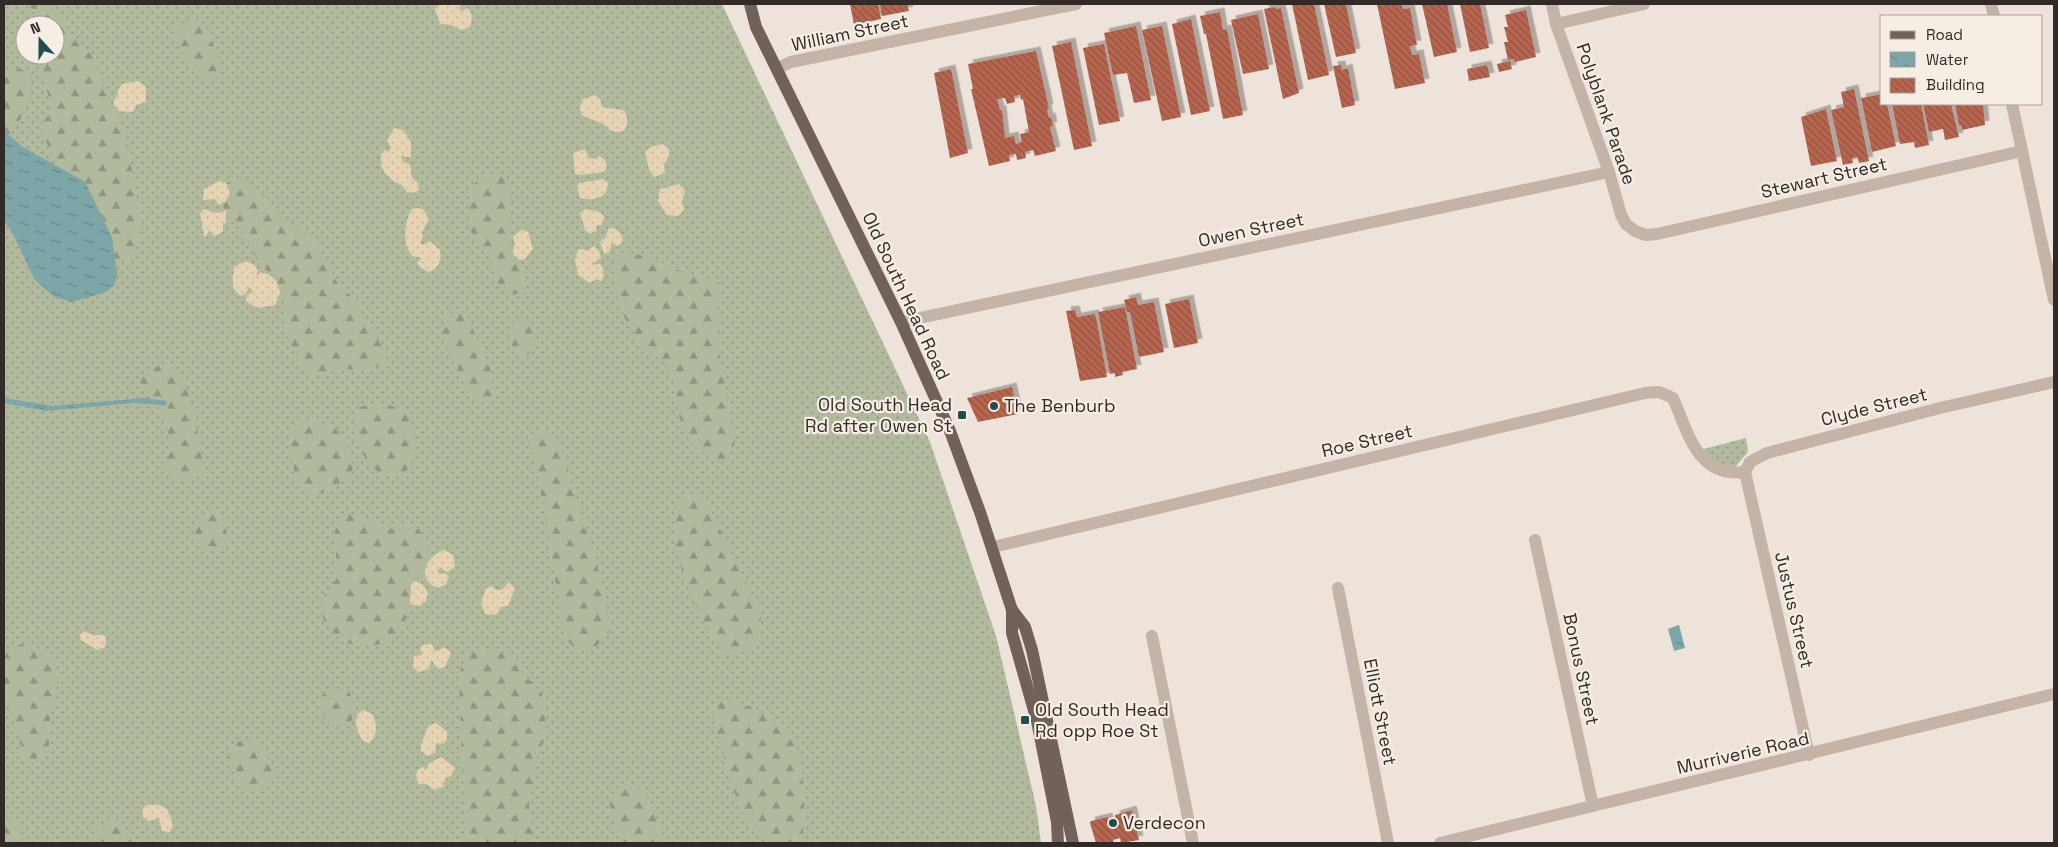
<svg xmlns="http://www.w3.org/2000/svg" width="2058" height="847" font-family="'Space Grotesk',sans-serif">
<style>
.grass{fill:url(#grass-dots);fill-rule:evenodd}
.forest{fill:url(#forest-firs)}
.sand{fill:url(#sand-dots)}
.water{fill:url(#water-ripples)}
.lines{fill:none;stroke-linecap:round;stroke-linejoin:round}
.stream{stroke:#7ca6a7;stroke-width:5}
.building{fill:url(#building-back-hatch);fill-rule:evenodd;filter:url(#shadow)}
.minor{stroke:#c4b3a7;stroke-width:12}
.tertiary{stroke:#c4b3a7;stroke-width:12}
.primary{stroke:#72615a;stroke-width:12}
.poi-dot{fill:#224c4d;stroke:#f6eee5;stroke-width:2}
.labels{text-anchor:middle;stroke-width:4.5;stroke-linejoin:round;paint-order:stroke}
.street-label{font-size:18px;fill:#312a27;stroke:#f6eee5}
.poi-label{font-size:18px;fill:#312a27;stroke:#f6eee5;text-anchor:start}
</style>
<defs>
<pattern id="grass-dots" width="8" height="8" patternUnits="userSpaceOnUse" patternTransform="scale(1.25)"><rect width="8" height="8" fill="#b1ba9c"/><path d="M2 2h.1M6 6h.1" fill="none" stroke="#91977f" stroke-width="1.8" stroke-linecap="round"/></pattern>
<pattern id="forest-firs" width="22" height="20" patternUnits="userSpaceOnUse" patternTransform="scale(1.25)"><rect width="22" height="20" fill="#b1ba9c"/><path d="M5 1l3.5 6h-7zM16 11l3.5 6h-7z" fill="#91977f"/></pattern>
<pattern id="sand-dots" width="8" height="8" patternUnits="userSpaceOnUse" patternTransform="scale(1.25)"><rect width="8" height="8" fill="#e5d3b4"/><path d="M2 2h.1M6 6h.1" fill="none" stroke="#c5b59b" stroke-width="1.8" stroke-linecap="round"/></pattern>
<pattern id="water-ripples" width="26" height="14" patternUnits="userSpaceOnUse" patternTransform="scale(1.25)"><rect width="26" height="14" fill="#7ca6a7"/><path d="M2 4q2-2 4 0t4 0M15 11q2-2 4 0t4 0" fill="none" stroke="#668788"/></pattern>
<pattern id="building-back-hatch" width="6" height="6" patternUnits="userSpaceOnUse" patternTransform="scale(1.25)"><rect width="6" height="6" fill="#b6654f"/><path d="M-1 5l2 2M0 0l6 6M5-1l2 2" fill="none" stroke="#955342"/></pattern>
<filter id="shadow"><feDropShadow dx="4.5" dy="-4.5" stdDeviation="0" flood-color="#0004"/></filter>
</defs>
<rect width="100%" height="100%" fill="#ede3da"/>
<g class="grass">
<path d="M4 4H722L930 442 996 636 1036 806 1041 843H4ZM25 25H55V55H25Z"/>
<path d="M1746 438 1748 452 1736 466 1720 469 1700 450Z"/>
</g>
<g class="forest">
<path d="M29 4H54L70 34 94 57 110 104 124 127 142 226 133 260H115L112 237 85 182 62 168 48 146 39 126 49 115 50 101 38 61 42 55H55V25H39Z"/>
<path d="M193 19C211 34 220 52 220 76L212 81H203C191 65 175 49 175 28L184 22Z"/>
<path d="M19 68 29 74C33 94 23 120 9 135L4 131V74Z"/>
<path d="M492 174 502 175 510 181C509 207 508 232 511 257L522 265 524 278 523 293 510 295 499 285 493 269 492 256 470 230 469 197 473 184Z"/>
<path d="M241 180 252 184 268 199 285 219 313 238 338 284 351 296 387 352 385 363 367 370 338 369 322 376 303 371 283 327 286 308 279 287 250 248 240 228 227 217 222 203 226 201 230 193 226 183Z"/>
<path d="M624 252 654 258 674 269 719 282V350L735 442 726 463C693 452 682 438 677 403 676 396 677 387 675 380 670 364 653 355 642 344 621 322 613 288 614 259Z"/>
<path d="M457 311 465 313 490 366 494 400 483 403 471 399 448 350 442 328 447 315Z"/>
<path d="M519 321 528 322C539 334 541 344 527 355L517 353C510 343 507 335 512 323Z"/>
<path d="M163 364C168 365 174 366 177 369 191 383 201 451 204 472L191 481 174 479 167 470C168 451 172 428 161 412 154 400 144 393 139 380L149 369Z"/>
<path d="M387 405C392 406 398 407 402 409 417 420 420 449 411 465 409 469 403 473 399 476 391 475 380 475 373 468 363 459 340 413 363 406 370 405 380 406 387 405Z"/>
<path d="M306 420 335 427C346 443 357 458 351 477L313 498 299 489 288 444 294 426Z"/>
<path d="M541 431 551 432 559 442 605 591 610 631 592 651H577L565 638 535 458 528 446V436Z"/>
<path d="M688 493 705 498 761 613 759 643 737 655 725 656C703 625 660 543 678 505 680 501 685 496 688 493Z"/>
<path d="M214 512 222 518 230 543 219 551 205 549 195 539 196 523 203 513Z"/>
<path d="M357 514 392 529 401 525 419 529 432 556 425 566V572L411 583C409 591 411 599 409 606 402 647 379 648 344 643L324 621 320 608 325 594 337 578 335 530 342 516Z"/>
<path d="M27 642 44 652 56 665 59 679 49 723V752L36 764 23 759 16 721 4 694V658L10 648Z"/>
<path d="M482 649 493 650 509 657 542 694 547 732 535 764 529 806 534 843H465L459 676C463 661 465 653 482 649Z"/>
<path d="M342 688 349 691C355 706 357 717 345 729 328 727 319 716 318 699L325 693Z"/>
<path d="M734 699C742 703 780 721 785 725 806 747 806 812 802 841L798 843H765C735 818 722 749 712 711L721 702Z"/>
<path d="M254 740 263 745 275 777C269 793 251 797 240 783 234 775 231 763 227 753L230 745 241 741Z"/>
<path d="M621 784H632L644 791 667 843H620L609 801Z"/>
<path d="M7 818 17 823 20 834 18 843H4V820Z"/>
<path d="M107 821C123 822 130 830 139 843H89L96 828Z"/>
</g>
<g class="sand">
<path d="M448 4H468L461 5 459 8 461 11 468 8C473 14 473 21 469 28L460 30 452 25 440 24 435 8 439 5Z"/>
<path d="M138 81 146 87V102L136 105 133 112 119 111 113 103 118 94V90L122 84Z"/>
<path d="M595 95 600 99 602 107 624 110C628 117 629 125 623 131 609 135 610 127 601 123 590 117 573 119 583 99Z"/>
<path d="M394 128 403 130 411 142V157H406L402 155 401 158 404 162 410 165 412 178 418 183 419 190 413 193 407 192 402 185 393 181 385 173 381 166V153L385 150 388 152 391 148 387 140Z"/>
<path d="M662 144 669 148V157L664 164 665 173 654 177 649 170 645 152 651 147Z"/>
<path d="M585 149 589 158 595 159 599 156 605 160 607 167 604 172 581 175 575 174 573 153Z"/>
<path d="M603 179 608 183C608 199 592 201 580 198L577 186 579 183Z"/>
<path d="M220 181 226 183 230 193 226 201 219 205 215 199 203 200 204 189Z"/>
<path d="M679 184 685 191 682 201 684 210 678 216 667 215 658 201 660 189Z"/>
<path d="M417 208 423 209 429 219 422 232 423 236 420 243 423 245 430 241 440 250C441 260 440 268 429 272L421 268 417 263 422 258 412 256C402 245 404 221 412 209Z"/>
<path d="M203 209 218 213 226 210V222L223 225V232L214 236 209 230 206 237 204 236 200 213Z"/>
<path d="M585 209 600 212 604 217 602 225H597L596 231 590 234 585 230 580 213Z"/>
<path d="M609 228C617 227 622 234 623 242L617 246 612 243 609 252 604 254 600 242 605 238Z"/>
<path d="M521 230 528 232 533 249 525 259 519 260 512 253 515 244 513 237Z"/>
<path d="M594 246 599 251 601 258 591 265 600 264C604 269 605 276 601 281L596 279 590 283 578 275 575 260 578 250 583 249 587 251Z"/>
<path d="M243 262C249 261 255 264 258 270L256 276 261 272C273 275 278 281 280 293L275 305 257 308 246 301V296L252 292 251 288H249L245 294 241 296C229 288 233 280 234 267Z"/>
<path d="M444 550 453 555 455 566 448 572 443 570 442 567 437 570 439 574 445 573 449 577 446 584 438 588C415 580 426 556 444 550Z"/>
<path d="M415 581 422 584 428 593 426 601 420 606 410 604 411 583Z"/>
<path d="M509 582 515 589 508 606 501 607 496 615 485 614 481 603 486 588 492 586 496 590H502Z"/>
<path d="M83 631 93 635H103L106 637 105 647 97 650 81 640 80 635Z"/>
<path d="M432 644 434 650 438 651 444 647 451 653 445 667 438 669 431 660 429 669 418 672 413 667 414 656 422 655 420 649 423 645Z"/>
<path d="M363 710 372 714C378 725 378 735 369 743L363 741C357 732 351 716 363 710Z"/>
<path d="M436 723 447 732V740L443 744 436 743 435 753 427 756 421 751V745L428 726Z"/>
<path d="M441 757 455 768 452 775 445 779 443 787 434 790 427 784H419L416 777 417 771 422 767 426 770 428 764Z"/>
<path d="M146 805H159L167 809 173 824 170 832 162 831 159 818 149 821 143 817 142 811Z"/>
</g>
<g class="water">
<path d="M4 131 23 147 85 182 112 237 117 274 114 286 104 293 71 302 53 296 35 280 13 234 4 221Z"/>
<path d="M4 398 53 406 144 398H149L150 404 134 403 46 411 4 403Z"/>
<path d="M1679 625 1685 648 1674 651 1668 629Z"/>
</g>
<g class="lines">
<path class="stream" d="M144 401 164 403"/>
</g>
<g class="building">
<path d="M850 4H878L881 19 854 25Z"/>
<path d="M880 4H907L909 11 882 16Z"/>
<path d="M1292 4H1314L1329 75 1308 80Z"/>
<path d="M1324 4H1346L1356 53 1336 57Z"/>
<path d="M1377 4H1401L1403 9 1410 8 1417 45 1410 46 1412 55 1419 54 1425 83 1395 89Z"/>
<path d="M1422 4H1447L1457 52 1434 57Z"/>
<path d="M1460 4H1480L1489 48 1470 52Z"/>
<path d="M1275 7 1276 9 1281 8 1299 93 1283 99 1264 9Z"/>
<path d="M1526 10 1536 57 1515 62 1514 59 1508 60 1504 42H1508L1504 27H1508L1505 15Z"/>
<path d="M1220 12 1223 30 1227 29 1243 115 1223 119 1206 34H1204L1200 16Z"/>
<path d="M1258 14 1269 69 1243 74 1231 20Z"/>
<path d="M1191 19 1210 111 1191 115 1172 24Z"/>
<path d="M1136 26 1151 100 1134 103 1127 73 1113 75 1104 33Z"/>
<path d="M1162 26 1181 117 1162 121 1142 30Z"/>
<path d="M1071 42 1092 146 1074 150 1052 46Z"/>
<path d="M1104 44 1120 121 1099 125 1083 48Z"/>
<path d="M1036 51 1049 108 1047 109 1049 118 1051 117 1053 126 1050 127 1056 151 1035 156 1033 150 1025 152 1026 158 1017 160 1016 154 1009 155 1010 161 989 166 971 89H973L968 64ZM1020 95 1021 100 1023 99 1029 132 1020 134 1022 142 1016 144 1014 136 1005 138 1002 110H1000L997 99 1005 98 1007 104 1015 102 1014 96Z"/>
<path d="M1510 61 1512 69 1499 72 1497 64Z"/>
<path d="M1341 65 1342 70 1348 68 1355 105 1342 108 1333 66Z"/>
<path d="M1487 65 1490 77 1469 81 1467 69Z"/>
<path d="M951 69 968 153 950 158 934 73Z"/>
<path d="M1854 89 1869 161 1859 163 1857 157 1852 158 1853 163 1843 165 1831 110 1844 107 1841 92Z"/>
<path d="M1882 94V104H1887L1896 146 1872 152 1861 98Z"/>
<path d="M1892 104H1921L1929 145 1915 148 1914 142 1900 144Z"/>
<path d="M1923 104H1951L1959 137 1945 140 1943 129 1929 132Z"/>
<path d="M1955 104H1983L1985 125 1962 130 1961 125H1959Z"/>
<path d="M1826 109 1837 161 1811 166 1801 117Z"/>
<path d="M1136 297 1138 305 1154 302 1164 352 1139 357 1130 312H1127L1124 300Z"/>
<path d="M1189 299 1198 343 1174 348 1165 304Z"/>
<path d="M1125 307 1137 369 1122 372 1123 375 1115 377V373L1110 374 1098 312Z"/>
<path d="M1075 310 1077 317 1094 314 1096 317 1107 377 1080 381 1066 311Z"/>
<path d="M1012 387 1018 414 978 422 967 398Z"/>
<path d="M1132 810 1139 840 1121 843 1120 838 1113 840 1114 843H1096L1090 823 1091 821 1108 817 1109 822 1116 820 1115 815Z"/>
</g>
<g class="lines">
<g class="minor">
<path d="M1552 4 1556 24 1609 172 1621 215 1626 224 1635 231 1646 235 1657 234 2022 151"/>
<path d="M1991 4 1994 16"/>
<path d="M1556 24 1644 4"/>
<path d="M778 68 791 62 1076 4"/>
<path d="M2012 104 2054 300"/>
<path d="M901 322 1609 172"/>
<path d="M1745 472 1750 462 1767 453 1940 408 2054 382"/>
<path d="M1745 472 1809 755"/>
<path d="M1535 540 1593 806"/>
<path d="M993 547 1645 393 1659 392 1673 398C1688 432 1697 478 1745 472"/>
<path d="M1338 588 1388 843"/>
<path d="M1152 636 1193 843"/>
</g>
<path class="tertiary" d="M1440 843 2054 694"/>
<g class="primary">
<path d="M750 4 756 27 901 322 950 431 980 512 1012 610V633L1037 721 1057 822 1058 843"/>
<path d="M1012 610 1025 627 1032 650 1073 843"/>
</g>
</g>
<g class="poi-dot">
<circle cx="994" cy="406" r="5"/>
<rect x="957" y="410" width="10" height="10" rx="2.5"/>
<rect x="1020" y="715" width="10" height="10" rx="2.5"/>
<circle cx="1113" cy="823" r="5"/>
</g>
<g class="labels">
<g class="street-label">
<text transform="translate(850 33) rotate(-12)" y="6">William Street</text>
<text transform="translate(1606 114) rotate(71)" y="6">Polyblank Parade</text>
<text transform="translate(1824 178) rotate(-13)" y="6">Stewart Street</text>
<text transform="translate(1251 230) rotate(-12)" y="6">Owen Street</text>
<text transform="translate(906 296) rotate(65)" y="6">Old South Head Road</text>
<text transform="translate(1874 407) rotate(-14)" y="6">Clyde Street</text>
<text transform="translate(1367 441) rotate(-13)" y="6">Roe Street</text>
<text transform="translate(1794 610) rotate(77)" y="6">Justus Street</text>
<text transform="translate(1581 669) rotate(78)" y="6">Bonus Street</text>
<text transform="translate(1380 712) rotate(79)" y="6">Elliott Street</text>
<text transform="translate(1743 753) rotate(-13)" y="6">Murriverie Road</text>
</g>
<g class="poi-label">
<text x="952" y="411" text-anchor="end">Old South Head<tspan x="952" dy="21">Rd after Owen St</tspan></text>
<text x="1004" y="412">The Benburb</text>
<text x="1035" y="716">Old South Head<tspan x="1035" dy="21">Rd opp Roe St</tspan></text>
<text x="1123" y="829">Verdecon</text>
</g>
</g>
<rect width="2058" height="847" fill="none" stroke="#312a27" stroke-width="10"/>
<rect x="1880" y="15" width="162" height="90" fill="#f6eee5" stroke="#a7a099"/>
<rect x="1890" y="31" width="25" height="8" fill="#72615a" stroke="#a7a099"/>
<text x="1926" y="40" font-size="15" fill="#312a27">Road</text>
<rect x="1890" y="52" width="25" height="15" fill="url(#water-ripples)" stroke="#a7a099"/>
<text x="1926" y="65" font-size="15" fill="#312a27">Water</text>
<rect x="1890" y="78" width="25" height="15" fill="url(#building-back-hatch)" stroke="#a7a099"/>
<text x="1926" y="90" font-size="15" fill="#312a27">Building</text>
<g transform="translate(40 40) rotate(339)"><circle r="24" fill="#f6eee5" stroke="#a7a099"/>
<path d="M0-4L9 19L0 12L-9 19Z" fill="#224c4d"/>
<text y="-8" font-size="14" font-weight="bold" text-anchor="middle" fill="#312a27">N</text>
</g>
</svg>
